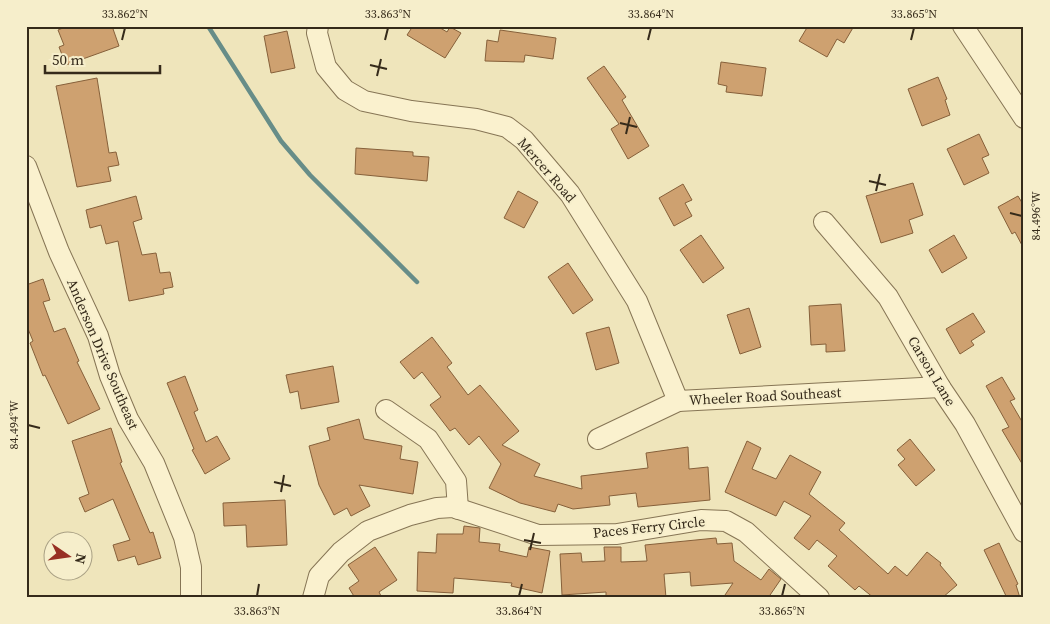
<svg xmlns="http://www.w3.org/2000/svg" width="1050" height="624" font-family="'Source Serif 4',serif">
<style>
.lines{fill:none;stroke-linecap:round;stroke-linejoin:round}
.stream{stroke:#678d88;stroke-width:4.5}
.building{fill:#cea170;stroke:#86603a}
.minor-casing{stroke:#867555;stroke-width:22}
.minor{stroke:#faf1ce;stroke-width:20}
.ticks{fill:none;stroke:#352a1a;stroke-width:2}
.labels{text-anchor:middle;stroke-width:4;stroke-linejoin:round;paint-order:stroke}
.street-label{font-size:14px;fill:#352a1a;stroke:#f6eecb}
.neatline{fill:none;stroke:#352a1a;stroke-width:2}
.ticks-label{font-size:12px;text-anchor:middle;fill:#352a1a}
</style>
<rect width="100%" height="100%" fill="#efe5bb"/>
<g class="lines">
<path class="stream" d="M208 26 281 141 310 175 417 282"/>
</g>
<g class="building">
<path d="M68 26H112L119 46 66 65 59 47 64 45 58 30Z"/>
<path d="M413 26H437L447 32 450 27 461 33 445 58 407 35Z"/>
<path d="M808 26H854L844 43 837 39 827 57 799 41Z"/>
<path d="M500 30 556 38 553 59 525 55 524 62 485 61 487 40 498 42Z"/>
<path d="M287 31 295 68 271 73 264 36Z"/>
<path d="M721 62 766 68 762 96 726 92 727 86 718 84Z"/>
<path d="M604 66 626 97 622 100 649 146 628 159 611 129 619 124 587 78Z"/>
<path d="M938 77 947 99 945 100 950 115 922 126 908 89Z"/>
<path d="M97 78 109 153 116 152 119 165 108 167 111 181 77 187 56 86Z"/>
<path d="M979 134 989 155 982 158 989 173 964 185 947 149Z"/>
<path d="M356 148 413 152V156L429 157 427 181 355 174Z"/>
<path d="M913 183 923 215 909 220 913 233 881 243 866 196Z"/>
<path d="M683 184 692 200 685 203 692 216 674 226 659 198Z"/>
<path d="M518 191 538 202 524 228 504 218Z"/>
<path d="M136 196 142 219 133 222 142 255 156 253 160 273 170 272 173 287 163 289 164 294 129 301 118 241 106 244 101 225 90 228 86 210Z"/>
<path d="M1018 196 1024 206V249L1015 232 1012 234 998 207Z"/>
<path d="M701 235 724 268 703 283 680 250Z"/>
<path d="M954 235 967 258 942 273 929 250Z"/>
<path d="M568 263 593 300 573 314 548 277Z"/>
<path d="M43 279 50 300 43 302 54 332 65 328 79 361 77 362 100 409 68 424 45 375 43 376 30 343 33 341 26 324V285Z"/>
<path d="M841 304 845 351 826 352V344L811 345 809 306Z"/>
<path d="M749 308 761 347 740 354 727 315Z"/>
<path d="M973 313 985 332 971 341 974 345 960 354 946 329Z"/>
<path d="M609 327 619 363 596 370 586 333Z"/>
<path d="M432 337 452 363 447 367 468 395 480 385 519 431 502 445 540 464 534 476 582 489 581 476 648 468 646 453 688 447 689 469 708 467 710 500 638 507 636 493 609 496 610 505 573 509 558 504 555 512 520 503 489 488 501 464 479 436 469 445 455 428 450 431 430 405 441 397 422 372 414 379 400 362Z"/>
<path d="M333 366 339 402 301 409 298 391 290 393 286 375Z"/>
<path d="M185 376 198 410 194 412 206 442 217 436 230 459 205 474 192 450 194 449 167 383Z"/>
<path d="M1002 377 1015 399 1010 401 1024 425V467L1002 430 1009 427 986 386Z"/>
<path d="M359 419 364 439 402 446 400 459 418 462 413 494 359 485 370 506 351 516 347 508 334 515 319 485 309 446 330 440 327 428Z"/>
<path d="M111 428 122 462 120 463 150 533 153 532 161 558 138 565 135 556 118 561 113 545 130 540 113 499 85 512 79 498 89 494 72 441Z"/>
<path d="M910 439 935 470 916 486 898 465 905 459 897 450Z"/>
<path d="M747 441 761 448 752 469 776 479 790 455 821 472 809 494 845 523 839 530 888 574 895 566 907 576 927 552 941 563 940 565 957 585 942 598H874L859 586 855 590 828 566 837 556 817 540 809 550 794 538 811 516 784 501 776 516 725 492Z"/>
<path d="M285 500 287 545 247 547 246 525 224 526 223 503Z"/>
<path d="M464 526 480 528 479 542 500 544 499 551 527 557 529 547 550 551 542 593 511 586 512 583 454 578 453 593 417 591 418 552 436 553 437 534H463Z"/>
<path d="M716 538 717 544 732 543 734 561 761 580 769 569 781 579 768 598H723L733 583 691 586 690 572 664 574 666 598H606V592L562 595 560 554 581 553 582 562 605 561 604 547H621V562L647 561 645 545Z"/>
<path d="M999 543 1018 584 1016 585 1020 598H1007L984 550Z"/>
<path d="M375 547 397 580 379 592 382 598H355L349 588 359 581 348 565Z"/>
</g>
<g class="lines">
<defs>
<g id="minor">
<path d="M318 26 317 33 326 67 345 90 364 101 411 111 476 119 507 127 524 140 570 194 637 301 678 401"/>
<path d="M963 26 1024 118"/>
<path d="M26 166 59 252 98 336 110 376 128 419 154 463 184 537 191 567V598"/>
<path d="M824 222 888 297 940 387 965 424 1024 532"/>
<path d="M386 410 428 439 456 481 458 509"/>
<path d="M598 439 678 401 940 387"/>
<path d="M313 598 319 576 341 552 368 531 410 515 437 508 453 507 538 535 617 534 701 520 726 521 746 532 819 598"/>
</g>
</defs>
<use href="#minor" class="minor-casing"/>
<use href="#minor" class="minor"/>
</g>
<path class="ticks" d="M122 40 125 28M385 40 388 28M648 40 651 28M911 40 914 28M370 65 387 69M377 76 381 59M620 123 637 127M626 134 630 117M869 181 886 185M876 191 880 174M1010 213 1022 216M28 425 40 428M274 482 291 486M281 492 284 475M524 540 541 543M530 550 534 533M257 596 259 584M519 596 522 584M782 596 785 584"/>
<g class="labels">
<g class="street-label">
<text transform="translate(547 170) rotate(49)" y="5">Mercer Road</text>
<text transform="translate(103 354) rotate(67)" y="5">Anderson Drive Southeast</text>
<text transform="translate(932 371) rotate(59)" y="5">Carson Lane</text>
<text transform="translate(765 396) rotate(-3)" y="5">Wheeler Road Southeast</text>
<text transform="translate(649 527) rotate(-6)" y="5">Paces Ferry Circle</text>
</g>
</g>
<rect width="1050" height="624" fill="none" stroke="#f6eecb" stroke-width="55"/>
<g transform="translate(68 556) rotate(103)"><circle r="24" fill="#f6eecb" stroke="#a9a084"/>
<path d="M0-4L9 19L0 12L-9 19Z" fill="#972f23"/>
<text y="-8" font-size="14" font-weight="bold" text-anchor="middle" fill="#352a1a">N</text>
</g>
<path d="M45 65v8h115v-8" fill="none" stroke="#352a1a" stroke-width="2.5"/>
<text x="52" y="65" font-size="15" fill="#352a1a" stroke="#f6eecb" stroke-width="4" paint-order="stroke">50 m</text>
<rect x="28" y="28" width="994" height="568" class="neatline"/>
<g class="ticks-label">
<text x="125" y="18">33.862°N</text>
<text x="388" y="18">33.863°N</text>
<text x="651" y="18">33.864°N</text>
<text x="914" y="18">33.865°N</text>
<text transform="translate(1036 216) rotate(-90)" y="4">84.496°W</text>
<text transform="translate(14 425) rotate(-90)" y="4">84.494°W</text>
<text x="257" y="615">33.863°N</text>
<text x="519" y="615">33.864°N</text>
<text x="782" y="615">33.865°N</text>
</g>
</svg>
